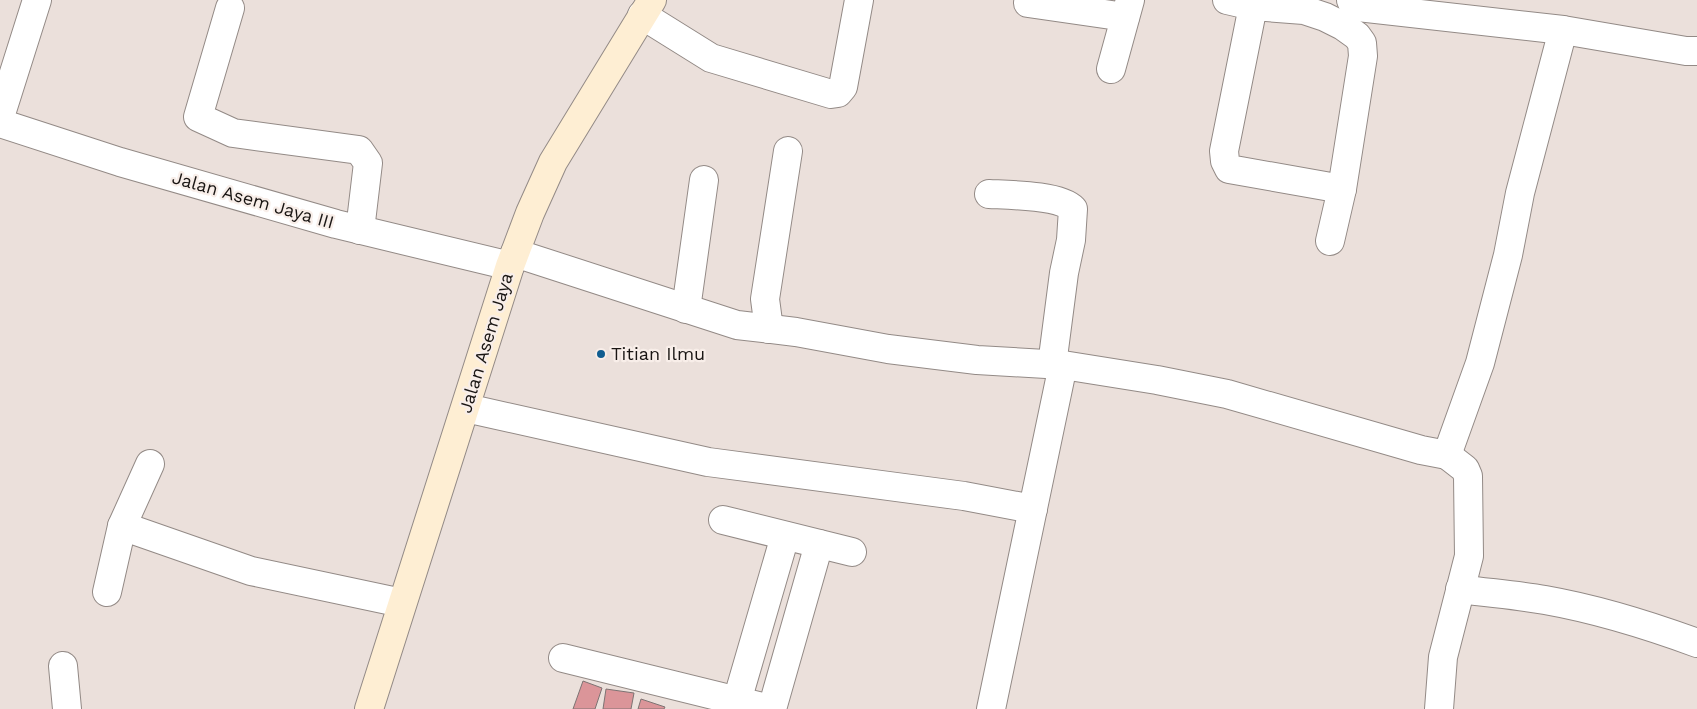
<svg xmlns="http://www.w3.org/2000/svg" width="1697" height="709" font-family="'Work Sans',sans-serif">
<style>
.building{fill:#db9599;stroke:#7d7373}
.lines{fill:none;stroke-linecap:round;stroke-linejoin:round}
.street-casing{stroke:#938a86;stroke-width:30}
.secondary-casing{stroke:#938a86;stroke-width:30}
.street{stroke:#fff;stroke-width:28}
.secondary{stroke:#feeed3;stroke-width:28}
.poi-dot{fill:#105d90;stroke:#f8eee9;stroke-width:2}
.labels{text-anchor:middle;stroke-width:4.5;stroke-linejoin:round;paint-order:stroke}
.street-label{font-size:18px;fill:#191513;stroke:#f8eee9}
.poi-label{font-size:18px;fill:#191513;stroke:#f8eee9;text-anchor:start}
</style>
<rect width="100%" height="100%" fill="#ebe0db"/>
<g class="building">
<path d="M583 681 602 688 595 709H573Z"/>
<path d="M606 689 634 693 631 709H603Z"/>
<path d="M641 699 665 707 664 709H638Z"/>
</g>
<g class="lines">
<defs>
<g id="street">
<path d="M1227 0 1253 6 1304 10 1325 17 1343 26 1357 36 1362 43 1363 56 1342 189 1229 169 1225 161 1224 151 1253 6"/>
<path d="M1351 0 1353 5 1358 7 1563 30 1686 51H1697"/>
<path d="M1028 3 1125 17"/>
<path d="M230 8 198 117 233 133 359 150 368 163 360 230"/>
<path d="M642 15 711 58 831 94 838 93 843 87 859 0"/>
<path d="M1111 69 1130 0"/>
<path d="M0 117 37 0"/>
<path d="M0 123 120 162 336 224 510 266"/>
<path d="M989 194C1009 195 1060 195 1073 209L1071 240 1064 273 1052 365"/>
<path d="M1330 241 1342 189"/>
<path d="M515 253 737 325 796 332 888 349 977 360 1063 365 1157 380 1227 394 1421 450 1447 455 1480 363 1508 255 1520 193 1563 30"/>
<path d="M686 309 704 180"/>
<path d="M769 329 765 299 788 151"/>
<path d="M466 408 708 462 964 496 1033 509"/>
<path d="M723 520 852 552"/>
<path d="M122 526 251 571 402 603"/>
<path d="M1460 589C1488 593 1517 595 1545 600 1596 609 1648 625 1697 643"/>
<path d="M107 592 122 526 150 464"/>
<path d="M563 658 770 709"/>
<path d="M63 666 67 709"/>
<path d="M737 701 785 536"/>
<path d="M772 709 819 544"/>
<path d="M991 709 1063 365"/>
<path d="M1439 709 1443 657 1469 556 1468 476 1465 469 1447 455"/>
</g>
<path id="secondary" d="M369 709 510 266 530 213 553 162 652 0"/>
</defs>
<use href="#street" class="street-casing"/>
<use href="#secondary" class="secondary-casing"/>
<use href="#street" class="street"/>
<use href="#secondary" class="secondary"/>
</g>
<circle class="poi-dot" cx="601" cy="354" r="5"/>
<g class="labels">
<g class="street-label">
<text transform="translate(253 200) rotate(16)" y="6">Jalan Asem Jaya III</text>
<text transform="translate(486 343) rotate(-73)" y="6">Jalan Asem Jaya</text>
</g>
<g class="poi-label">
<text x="611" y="360">Titian Ilmu</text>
</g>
</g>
</svg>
